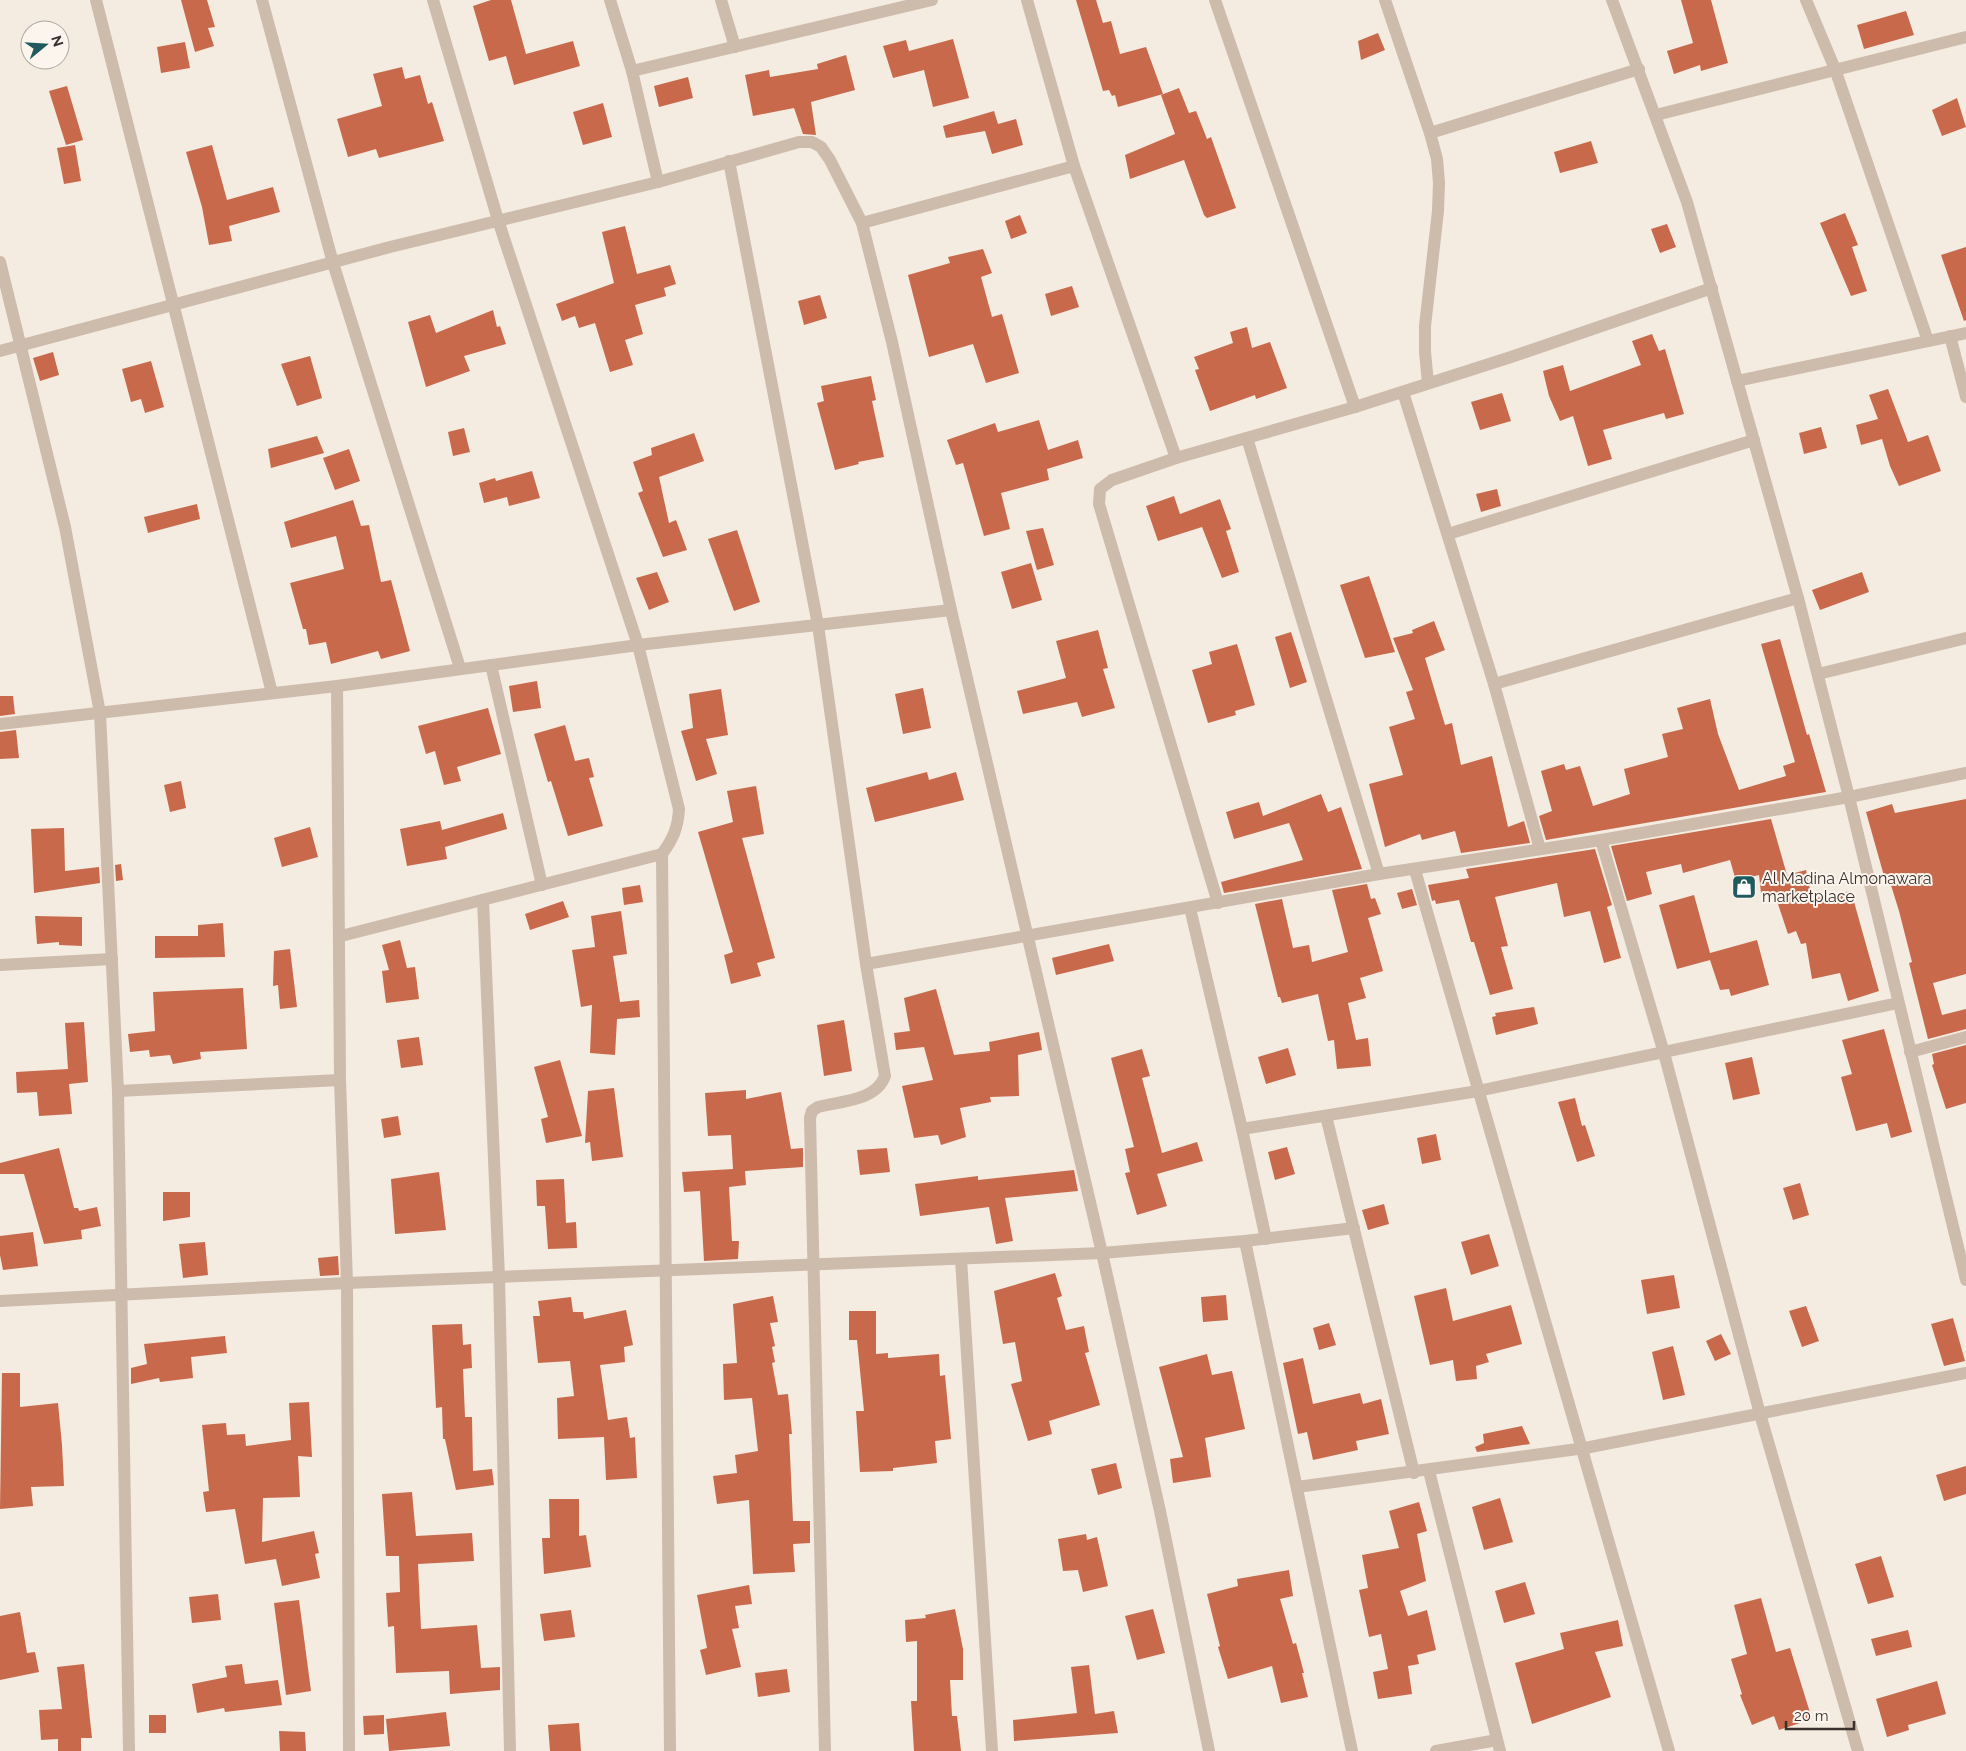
<svg xmlns="http://www.w3.org/2000/svg" width="1966" height="1751" font-family="Raleway,sans-serif">
<style>
.building{fill:#c8694b}
.lines{fill:none;stroke-linecap:round;stroke-linejoin:round}
.minor{stroke:#cdbbac;stroke-width:12}
.labels{text-anchor:middle;stroke-width:4;stroke-linejoin:round;paint-order:stroke}
.poi-label{font-size:16px;fill:#3b302b;stroke:#fbf5ee;text-anchor:start}
</style>
<rect width="100%" height="100%" fill="#f4ebe1"/>
<g class="building">
<path d="M181 0H207L215 27 208 28 214 46 195 52Z"/>
<path d="M491 0H511L526 54 573 41 580 66 514 85 506 56 489 61 473 6Z"/>
<path d="M1076 0H1096L1103 23 1111 21 1120 54 1146 47 1163 94 1118 107 1115 95 1112 96 1109 90 1103 91Z"/>
<path d="M1681 0H1711L1728 63 1701 71 1700 65 1674 74 1667 51 1693 43Z"/>
<path d="M1906 11 1914 35 1864 49 1857 25Z"/>
<path d="M1378 33 1385 50 1361 60 1358 41Z"/>
<path d="M953 39 969 98 933 107 924 70 893 78 883 46 906 40 909 51Z"/>
<path d="M185 42 190 68 161 73 157 47Z"/>
<path d="M846 55 855 90 811 102 816 135 803 134 794 108 753 116 745 75 769 70 770 77 818 69 817 64Z"/>
<path d="M402 67 405 79 420 75 428 104 432 102 444 141 379 158 376 149 348 157 337 119 382 106 373 74Z"/>
<path d="M688 77 693 98 659 107 654 86Z"/>
<path d="M67 86 83 140 66 145 49 91Z"/>
<path d="M1179 88 1189 113 1196 111 1207 139 1211 137 1236 208 1207 218 1204 215 1184 160 1130 179 1125 155 1175 134 1161 95Z"/>
<path d="M1957 98 1966 127 1942 136 1932 110Z"/>
<path d="M603 103 612 137 583 145 573 112Z"/>
<path d="M994 111 998 124 1016 119 1023 145 992 154 985 131 946 138 943 126Z"/>
<path d="M1591 141 1598 163 1560 173 1554 152Z"/>
<path d="M75 145 81 181 64 184 57 148Z"/>
<path d="M212 145 227 200 273 187 280 212 229 226 232 241 209 245 202 207 186 152Z"/>
<path d="M1845 213 1858 245 1852 247 1867 291 1851 296 1820 223Z"/>
<path d="M1020 215 1027 233 1011 239 1005 221Z"/>
<path d="M1667 224 1676 247 1660 253 1651 229Z"/>
<path d="M625 226 637 274 670 265 676 284 664 288 666 296 635 305 643 334 625 340 633 365 610 372 595 323 579 328 575 316 562 321 556 304 614 283 602 232Z"/>
<path d="M1966 247V320L1964 321 1941 255Z"/>
<path d="M983 249 992 273 981 277 992 317 1002 314 1019 373 986 383 973 344 929 357 908 275 950 263 948 257Z"/>
<path d="M1072 286 1079 307 1051 316 1045 294Z"/>
<path d="M820 295 827 318 804 325 798 301Z"/>
<path d="M493 310 497 327 500 326 506 344 464 356 470 371 426 387 408 322 430 315 436 333Z"/>
<path d="M1247 327 1252 348 1270 342 1287 388 1256 399 1255 395 1210 411 1195 370 1199 369 1194 357 1233 343 1230 332Z"/>
<path d="M1652 334 1659 351 1665 349 1684 414 1666 419 1664 413 1603 430 1612 459 1588 466 1573 416 1560 421 1549 396 1543 371 1563 365 1570 391 1641 365 1632 341Z"/>
<path d="M53 352 59 375 40 381 33 358Z"/>
<path d="M310 356 322 398 297 406 281 364Z"/>
<path d="M151 361 164 407 145 413 141 399 131 402 122 369Z"/>
<path d="M871 376 876 400 872 401 884 457 858 462 859 464 835 470 817 403 824 401 821 386Z"/>
<path d="M1888 389 1908 442 1928 435 1941 471 1899 486 1890 466 1882 439 1861 445 1856 425 1878 419 1869 395Z"/>
<path d="M1502 393 1511 421 1480 430 1471 402Z"/>
<path d="M1039 420 1048 450 1078 440 1083 458 1047 469 1049 480 1001 493 1010 529 984 536 963 463 956 465 947 440 995 423 998 432Z"/>
<path d="M1821 427 1827 448 1804 454 1799 433Z"/>
<path d="M464 428 470 452 453 456 448 432Z"/>
<path d="M694 433 704 461 659 477 669 523 676 520 687 550 663 557 638 493 643 491 633 462 652 455 651 448Z"/>
<path d="M317 436 324 453 271 468 268 449Z"/>
<path d="M349 449 360 481 335 490 323 458Z"/>
<path d="M532 471 540 498 509 506 507 497 484 503 479 483 495 478 496 481Z"/>
<path d="M1497 489 1501 506 1481 512 1476 494Z"/>
<path d="M1174 496 1180 514 1220 499 1231 529 1226 531 1239 572 1222 578 1202 527 1158 541 1146 506Z"/>
<path d="M353 500 361 526 369 525 381 582 391 580 410 651 381 659 378 651 331 664 326 642 309 645 306 629H303L290 583 344 569 336 536 291 548 284 522Z"/>
<path d="M197 504 200 519 148 533 144 517Z"/>
<path d="M1043 528 1054 565 1037 570 1026 531Z"/>
<path d="M737 530 760 602 734 611 708 539Z"/>
<path d="M1031 563 1042 600 1012 609 1001 572Z"/>
<path d="M657 572 669 602 649 610 636 578Z"/>
<path d="M1862 572 1869 592 1820 610 1812 590Z"/>
<path d="M1369 576 1395 652 1365 658 1340 585Z"/>
<path d="M1434 621 1445 650 1425 658 1445 725 1452 723 1461 765 1492 756 1508 827 1524 821 1530 843 1461 853 1455 831 1422 840 1420 834 1385 847 1369 784 1403 775 1389 727 1415 719 1406 692 1413 690 1393 638 1413 633 1412 630Z"/>
<path d="M1098 630 1108 668 1103 669 1115 708 1082 717 1077 702 1023 714 1017 691 1066 678 1056 641Z"/>
<path d="M1291 632 1307 682 1290 688 1275 637Z"/>
<path d="M1780 639 1807 735 1809 734 1826 792 1546 840 1539 816 1552 811 1541 771 1564 764 1566 770 1580 766 1593 806 1630 794 1624 769 1668 757 1662 734 1683 729 1677 708 1710 699 1718 734 1739 790 1786 776 1783 766 1795 762 1761 644Z"/>
<path d="M1237 644 1255 705 1235 711 1236 715 1208 723 1192 670 1212 664 1209 652Z"/>
<path d="M537 681 541 708 513 712 509 686Z"/>
<path d="M923 688 931 728 903 734 895 694Z"/>
<path d="M721 689 728 735 706 739 717 774 696 781 681 731 693 728 689 694Z"/>
<path d="M0 696H13L15 714 0 716Z"/>
<path d="M488 708 501 754 457 767 461 781 444 785 435 751 426 754 418 726Z"/>
<path d="M565 725 575 761 589 758 594 777 589 778 603 826 568 836 551 781 548 782 534 734Z"/>
<path d="M16 730 19 758 0 759V732Z"/>
<path d="M927 772 929 780 956 772 964 800 875 822 866 788Z"/>
<path d="M181 781 186 808 170 812 164 785Z"/>
<path d="M756 786 764 834 742 838 775 958 757 963 761 976 731 984 724 955 733 952 698 832 733 822 727 791Z"/>
<path d="M1321 794 1328 812 1341 807 1362 869 1224 893 1221 882 1303 860 1289 823 1234 839 1226 812 1259 802 1263 816Z"/>
<path d="M1966 799V974L1933 983 1942 1015 1966 1009V1029L1928 1039 1909 963 1912 962 1899 911 1890 882 1886 883 1866 812 1892 804 1895 813Z"/>
<path d="M503 813 507 829 445 847 447 859 407 866 400 829 440 821 442 830Z"/>
<path d="M1771 819 1787 875 1806 870 1812 899 1851 891 1879 991 1848 1001 1840 973 1812 979 1806 943 1801 944 1796 931 1788 934 1774 892 1761 893 1759 875 1736 881 1730 860 1683 873 1681 864 1646 872 1652 894 1627 901 1611 846Z"/>
<path d="M310 827 318 857 282 867 274 838Z"/>
<path d="M64 828 65 871 99 867 100 883 34 893 31 829Z"/>
<path d="M1595 849 1612 905 1607 907 1621 958 1604 963 1590 911 1564 917 1557 883 1495 897 1508 946 1501 947 1513 989 1490 995 1474 942H1471L1459 900 1436 904 1435 900 1432 901 1428 885 1469 878 1466 869Z"/>
<path d="M121 864 123 880 116 881 115 865Z"/>
<path d="M1367 884 1371 899 1375 898 1381 914 1368 918 1383 971 1360 978 1366 998 1348 1003 1356 1040 1368 1038 1371 1066 1337 1069 1334 1040 1328 1041 1318 994 1282 1003 1280 997H1278L1255 904 1282 899 1293 948 1309 945 1312 962 1348 952 1332 890Z"/>
<path d="M640 885 643 902 624 905 622 888Z"/>
<path d="M1412 889 1417 905 1402 909 1397 893Z"/>
<path d="M1694 895 1710 953 1757 940 1769 985 1731 996 1729 989 1720 990 1710 960 1677 969 1659 905Z"/>
<path d="M563 901 569 917 530 930 525 914Z"/>
<path d="M621 911 627 954 613 956 620 1002 639 1000 640 1017 617 1019 615 1055 590 1053 592 1005 581 1007 572 950 595 947 591 916Z"/>
<path d="M35 916 82 917V946L59 945V942L37 944Z"/>
<path d="M223 923 225 957 155 958V936H198V925Z"/>
<path d="M400 940 407 968 415 967 419 999 386 1003 382 971 389 970 382 945Z"/>
<path d="M1109 944 1114 961 1056 975 1052 958Z"/>
<path d="M290 949 297 1007 280 1009 278 985 273 986 274 951Z"/>
<path d="M243 988 247 1049 200 1052 201 1059 173 1064 170 1055 150 1057 149 1050 130 1052 128 1034 155 1031 153 992Z"/>
<path d="M936 989 954 1055 990 1051 989 1042 1039 1032 1042 1050 1018 1055 1019 1096 990 1097 991 1102 960 1108 966 1137 941 1145 938 1135 914 1138 902 1086 933 1080 924 1047 896 1050 894 1033 910 1031 904 998Z"/>
<path d="M1534 1007 1538 1024 1496 1035 1492 1017 1496 1016 1495 1013Z"/>
<path d="M844 1020 852 1071 824 1076 817 1025Z"/>
<path d="M84 1022 88 1082 69 1084 72 1114 39 1116 37 1092 17 1093 16 1072 68 1069 65 1023Z"/>
<path d="M1884 1029 1912 1132 1891 1138 1887 1123 1856 1131 1841 1077 1852 1074 1842 1040Z"/>
<path d="M419 1037 423 1065 401 1068 397 1040Z"/>
<path d="M1966 1045V1103L1946 1109 1932 1065 1934 1064 1932 1054Z"/>
<path d="M1288 1048 1296 1075 1266 1084 1258 1057Z"/>
<path d="M1142 1049 1150 1076 1142 1078 1162 1153 1197 1142 1203 1161 1157 1174 1167 1206 1137 1215 1125 1173 1130 1172 1125 1149 1134 1147 1111 1058Z"/>
<path d="M1752 1057 1760 1094 1733 1100 1725 1063Z"/>
<path d="M560 1060 582 1136 546 1143 541 1119 548 1117 534 1067Z"/>
<path d="M614 1088 623 1157 592 1161 590 1142 585 1143 588 1091Z"/>
<path d="M746 1090V1099L781 1092 791 1149 803 1148V1167L745 1171 746 1185 729 1187 732 1241H739L738 1259 704 1261 700 1191 684 1192 682 1172 733 1169 731 1135 708 1136 705 1093Z"/>
<path d="M1575 1098 1582 1126 1585 1125 1595 1156 1577 1162 1558 1102Z"/>
<path d="M398 1116 401 1135 384 1138 381 1119Z"/>
<path d="M1436 1134 1441 1160 1422 1164 1417 1138Z"/>
<path d="M1287 1147 1295 1174 1275 1180 1268 1152Z"/>
<path d="M59 1148 74 1208H78L79 1211 97 1207 101 1226 81 1230 82 1239 44 1244 24 1174H0V1163Z"/>
<path d="M887 1148 890 1172 860 1175 857 1150Z"/>
<path d="M1074 1170 1078 1191 1005 1198 1013 1241 996 1244 989 1207 920 1216 915 1184 978 1176V1180Z"/>
<path d="M439 1172 446 1230 395 1234 391 1179Z"/>
<path d="M564 1179 566 1223 576 1222 577 1248 548 1249 545 1206H537L536 1180Z"/>
<path d="M1800 1183 1809 1215 1793 1220 1783 1188Z"/>
<path d="M163 1192H190V1217L163 1221Z"/>
<path d="M1384 1204 1389 1224 1368 1230 1362 1210Z"/>
<path d="M33 1232 38 1266 3 1270 0 1255V1236Z"/>
<path d="M1489 1234 1499 1266 1471 1275 1461 1242Z"/>
<path d="M205 1242 208 1275 183 1278 179 1244Z"/>
<path d="M338 1256 339 1275 320 1276 318 1258Z"/>
<path d="M1055 1273 1062 1296 1057 1298 1066 1330 1084 1326 1089 1352 1085 1353 1100 1405 1049 1421 1052 1434 1028 1441 1011 1384 1022 1381 1015 1342 1003 1344 994 1291Z"/>
<path d="M1674 1275 1680 1308 1647 1314 1641 1280Z"/>
<path d="M1446 1288 1453 1321 1511 1305 1522 1344 1486 1354 1489 1362 1476 1366 1477 1379 1456 1381 1453 1360 1430 1365 1414 1296Z"/>
<path d="M1226 1295 1228 1320 1203 1322 1201 1297Z"/>
<path d="M773 1296 778 1322 770 1323 775 1346 772 1347 775 1362 772 1363 778 1395 788 1394 792 1434H789L793 1521H810V1543L793 1544 795 1572 753 1574 749 1500 717 1504 713 1476 737 1473 735 1455 758 1451 752 1398 724 1400 723 1364 737 1363 733 1304Z"/>
<path d="M571 1297 573 1312H583L584 1319 626 1310 633 1345 624 1347 625 1362 600 1365 608 1420 627 1417 630 1438 635 1437 637 1478 606 1480 604 1437 558 1439 557 1398 574 1396 570 1361 538 1363 533 1316H540L538 1301Z"/>
<path d="M1806 1306 1819 1341 1802 1347 1789 1311Z"/>
<path d="M849 1311H876V1354L888 1353V1358L939 1354 940 1376 945 1375 951 1439 935 1441 937 1463 893 1468V1471L860 1472 856 1411H864L857 1340H849Z"/>
<path d="M1953 1318 1965 1361 1944 1366 1931 1324Z"/>
<path d="M1329 1323 1336 1345 1319 1350 1313 1328Z"/>
<path d="M462 1324 463 1345 471 1344 472 1368 463 1369 465 1417H472L473 1471 492 1469 494 1485 456 1490 445 1439H443L442 1407 436 1408 432 1325Z"/>
<path d="M1721 1334 1731 1354 1715 1361 1706 1341Z"/>
<path d="M225 1336 227 1353 191 1357 193 1378 160 1382 159 1378 131 1384V1368L147 1364 144 1344Z"/>
<path d="M1673 1346 1685 1395 1663 1400 1652 1352Z"/>
<path d="M1207 1354 1212 1375 1232 1371 1245 1429 1205 1438 1211 1477 1173 1483 1170 1459 1183 1457 1159 1367Z"/>
<path d="M1303 1358 1313 1404 1360 1393 1363 1404 1381 1399 1389 1434 1356 1441 1358 1450 1313 1460 1307 1432 1298 1434 1283 1363Z"/>
<path d="M2 1373H20V1407L58 1403 62 1445 64 1486 31 1487 33 1506 0 1509Z"/>
<path d="M309 1402 312 1457 298 1456 300 1497 263 1498 262 1542 314 1531 319 1553 315 1554 320 1578 282 1586 276 1559 245 1564 235 1509 206 1512 203 1492 209 1491 202 1425 226 1423 227 1435 245 1434 246 1446 291 1440 289 1403Z"/>
<path d="M1522 1426 1530 1444 1477 1452 1475 1447 1484 1443 1483 1434Z"/>
<path d="M1116 1463 1122 1488 1098 1495 1091 1469Z"/>
<path d="M1966 1466V1494L1944 1501 1936 1475Z"/>
<path d="M412 1492 416 1536 472 1533 474 1561 418 1564 421 1629 477 1625 481 1668 500 1667V1690L450 1694 449 1671 396 1673 394 1626 388 1627 386 1593 400 1592 399 1556H386L382 1494Z"/>
<path d="M1500 1498 1513 1542 1484 1550 1472 1507Z"/>
<path d="M549 1499H579V1536L586 1535 591 1567 544 1574 542 1538H550Z"/>
<path d="M1419 1502 1427 1531 1417 1534 1426 1581 1400 1591 1408 1616 1427 1610 1436 1650 1417 1655 1419 1664 1408 1666 1412 1694 1378 1699 1373 1672 1388 1669 1381 1634 1369 1637 1359 1590 1368 1588 1362 1555 1399 1548 1389 1511Z"/>
<path d="M1086 1534 1087 1540 1097 1537 1108 1586 1083 1592 1078 1570 1063 1571 1058 1539Z"/>
<path d="M1881 1556 1894 1597 1868 1604 1855 1564Z"/>
<path d="M1289 1570 1293 1596 1280 1599 1293 1644 1296 1643 1304 1673H1302L1308 1697 1281 1703 1272 1666 1228 1679 1218 1647 1220 1646 1207 1594 1238 1586 1237 1579Z"/>
<path d="M1525 1582 1535 1614 1504 1623 1495 1591Z"/>
<path d="M749 1585 752 1604 735 1606 739 1628 732 1629 741 1667 706 1675 700 1650 707 1648 697 1595Z"/>
<path d="M218 1594 221 1620 192 1623 189 1597Z"/>
<path d="M1761 1598 1776 1652 1790 1648 1812 1719 1779 1730 1774 1716 1752 1725 1740 1695 1742 1694 1731 1659 1747 1654 1734 1605Z"/>
<path d="M299 1600 311 1691 286 1695 274 1603Z"/>
<path d="M955 1609 963 1649V1680H950L952 1716H957L961 1751H914L911 1701H917V1641L906 1642 905 1620 926 1618 925 1615Z"/>
<path d="M1153 1609 1165 1653 1137 1660 1125 1616Z"/>
<path d="M571 1610 575 1637 544 1641 540 1614Z"/>
<path d="M20 1612 27 1653 35 1652 39 1672 0 1680V1616Z"/>
<path d="M1618 1620 1623 1646 1595 1652 1611 1697 1532 1724 1515 1663 1564 1649 1560 1633Z"/>
<path d="M1908 1630 1912 1647 1876 1656 1871 1639Z"/>
<path d="M84 1664 92 1738H81V1751H58V1739L41 1740 39 1710 62 1709 57 1667Z"/>
<path d="M242 1664 245 1684 278 1680 282 1705 225 1712 224 1708 197 1713 192 1684 227 1677 225 1666Z"/>
<path d="M1089 1665 1095 1714 1114 1711 1118 1733 1014 1741 1013 1720 1077 1713 1071 1667Z"/>
<path d="M787 1669 790 1692 758 1697 755 1673Z"/>
<path d="M1937 1681 1946 1714 1908 1725 1909 1730 1887 1737 1876 1699Z"/>
<path d="M446 1712 450 1746 389 1751 386 1719Z"/>
<rect x="149" y="1715" width="17" height="18"/>
<path d="M384 1715V1734L364 1735 363 1716Z"/>
<path d="M579 1723 581 1751H550L548 1725Z"/>
<path d="M279 1731 305 1732 306 1751H280Z"/>
</g>
<g class="lines">
<g class="minor">
<path d="M96 0 272 693"/>
<path d="M262 0 333 263 460 668"/>
<path d="M433 0 498 220 638 645 679 809C678 828 673 839 662 854L670 1751"/>
<path d="M610 0 632 71 658 182"/>
<path d="M721 0 735 47"/>
<path d="M1027 0 1074 166 1176 458"/>
<path d="M1215 0 1355 407"/>
<path d="M1385 0 1430 133 1437 159 1439 183 1438 211 1425 326V352L1428 383"/>
<path d="M1612 0 1687 202 1798 598 1849 797 1966 1280"/>
<path d="M1806 0 1835 69 1928 341"/>
<path d="M632 71 932 0"/>
<path d="M1656 115 1966 37"/>
<path d="M1430 133 1639 69"/>
<path d="M729 161 818 625 866 964 885 1076C876 1101 841 1101 818 1107L812 1111 810 1118 825 1751"/>
<path d="M862 223 1074 166"/>
<path d="M0 262 65 527 100 713 118 1091 129 1751"/>
<path d="M1950 336 1966 397"/>
<path d="M0 351 390 247 658 182 799 142H812L821 147 830 160 862 223 892 342 951 610 1102 1253 1160 1511 1209 1751"/>
<path d="M1737 381 1966 333"/>
<path d="M1403 392 1494 684 1540 849"/>
<path d="M1247 438 1379 874"/>
<path d="M1448 534 1754 440"/>
<path d="M491 665 542 885"/>
<path d="M1818 674 1966 638"/>
<path d="M1494 684 1798 598"/>
<path d="M337 686 340 1080 347 1283 349 1751"/>
<path d="M0 724 337 686 638 645 951 610"/>
<path d="M1601 840 1664 1053 1760 1414 1858 1751"/>
<path d="M1415 870C1499 1164 1587 1457 1669 1751"/>
<path d="M483 900 499 1277 510 1751"/>
<path d="M1218 903 1099 504 1100 489 1112 480 1176 458 1355 407 1511 357 1712 288"/>
<path d="M1190 908 1242 1129 1266 1239"/>
<path d="M341 936 662 854"/>
<path d="M866 964 1379 874 1601 840 1849 797 1966 773"/>
<path d="M0 965 112 959"/>
<path d="M1910 1052 1966 1037"/>
<path d="M118 1091 340 1080"/>
<path d="M1326 1116 1414 1473"/>
<path d="M1242 1129 1478 1091 1898 1003"/>
<path d="M1245 1241 1352 1751"/>
<path d="M961 1259 992 1751"/>
<path d="M0 1301 347 1283 1102 1253 1245 1241 1354 1228"/>
<path d="M1429 1471 1500 1751"/>
<path d="M1297 1487 1585 1448 1966 1373"/>
<path d="M1436 1751 1497 1740"/>
</g>
</g>
<defs>
<symbol id="shop-square" viewBox="-11 -11 22 22"><rect x="-9" y="-9" width="18" height="18" rx="4" fill="#1f5a5e" stroke="#fbf5ee"/><path d="M-5-2.5h2.3a2.7 3.5 0 0 1 5.4 0H5L5.5 6h-11ZM-1.5-2.5h3a1.5 2.3 0 0 0-3 0Z" fill="#fff"/></symbol>
</defs>
<g fill-rule="evenodd">
<use href="#shop-square" x="1730" y="873" width="28" height="28"/>
</g>
<g class="labels">
<g class="poi-label">
<text x="1762" y="884">Al Madina Almonawara<tspan x="1762" dy="18">marketplace</tspan></text>
</g>
</g>
<g transform="translate(45 45) rotate(72)"><circle r="24" fill="#fbf5ee" stroke="#aea6a0"/>
<path d="M0-4L9 19L0 12L-9 19Z" fill="#1f5a5e"/>
<text y="-8" font-size="14" font-weight="bold" text-anchor="middle" fill="#3b302b">N</text>
</g>
<path d="M1786 1721v8h68v-8" fill="none" stroke="#3b302b" stroke-width="2.5"/>
<text x="1794" y="1721" font-size="15" fill="#3b302b" stroke="#fbf5ee" stroke-width="4" paint-order="stroke">20 m</text>
</svg>
